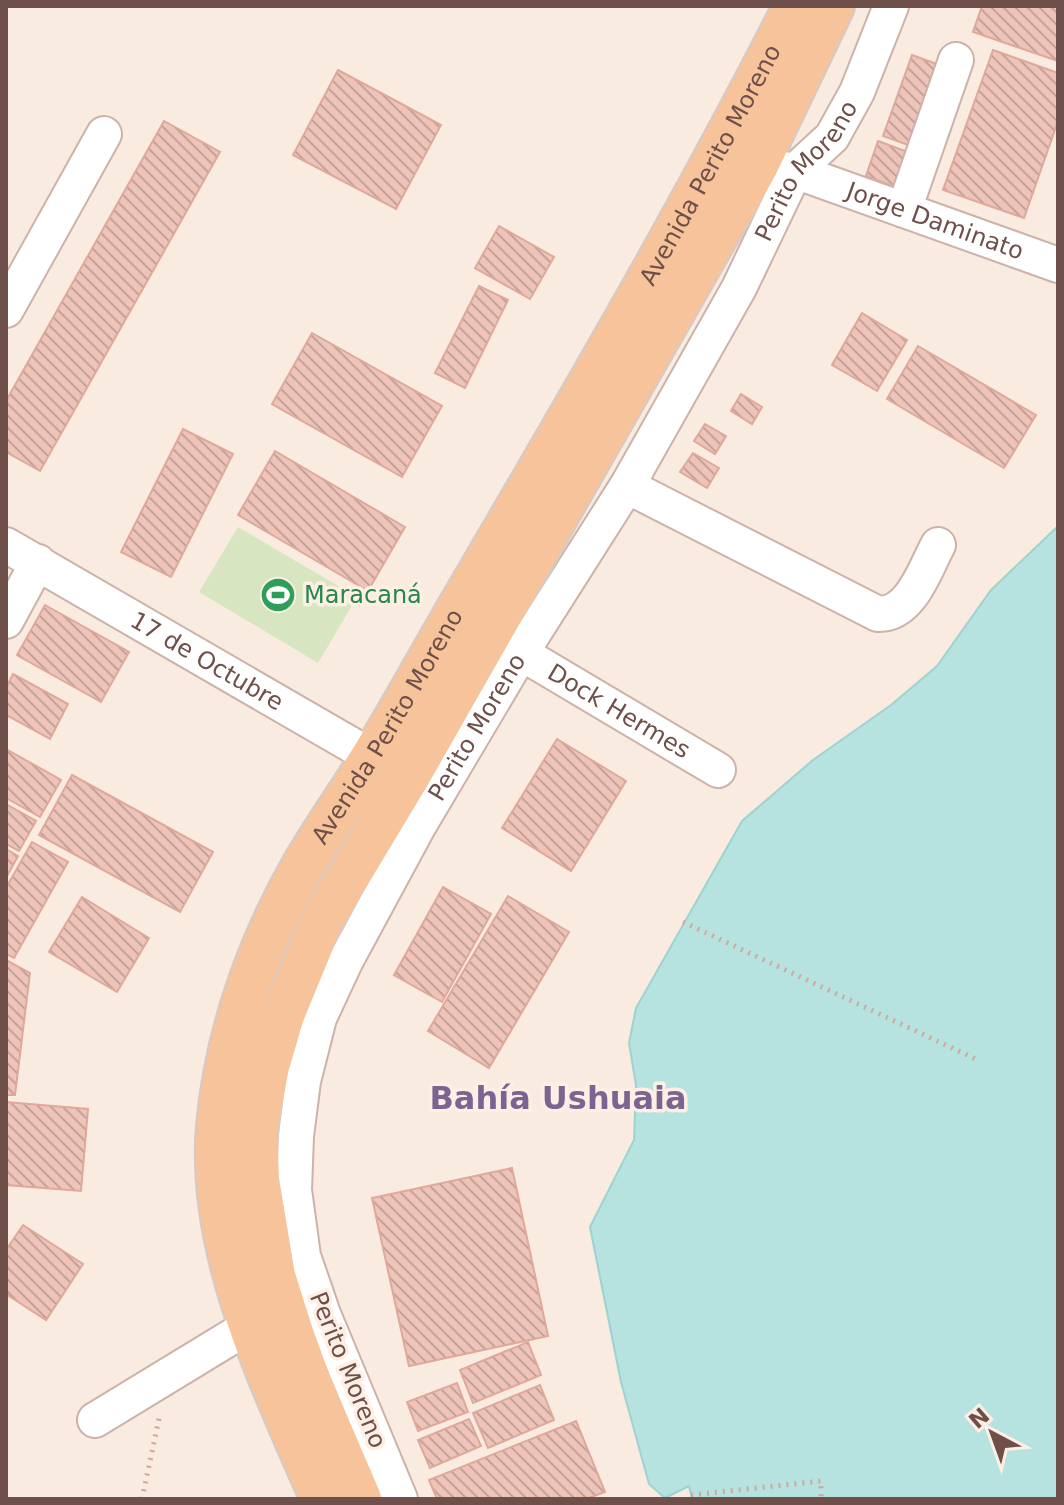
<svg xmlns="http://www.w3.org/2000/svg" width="1064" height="1505" font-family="'DejaVu Sans',sans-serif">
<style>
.garden{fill:#d7e6c0}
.water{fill:#b6e2e0;stroke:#9dd3d1;stroke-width:2}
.building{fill:url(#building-back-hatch);stroke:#dfa89a;stroke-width:2}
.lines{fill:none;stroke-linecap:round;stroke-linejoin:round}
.minor-casing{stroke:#ccb3aa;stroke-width:38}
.major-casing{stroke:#d4cac8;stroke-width:46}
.path{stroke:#d2a79d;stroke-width:5;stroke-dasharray:2 6;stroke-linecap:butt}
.minor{stroke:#fff;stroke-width:34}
.major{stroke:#f6c39b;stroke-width:42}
.labels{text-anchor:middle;stroke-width:7;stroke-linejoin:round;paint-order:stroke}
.street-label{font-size:24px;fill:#6f4f49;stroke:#feefe5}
.leisure-label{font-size:24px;fill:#27864d;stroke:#feefe5;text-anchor:start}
.district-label{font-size:32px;font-weight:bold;fill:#7a6592;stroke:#feefe5}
</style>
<defs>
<pattern id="building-back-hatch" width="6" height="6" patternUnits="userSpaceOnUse" patternTransform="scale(2)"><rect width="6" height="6" fill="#eec4b9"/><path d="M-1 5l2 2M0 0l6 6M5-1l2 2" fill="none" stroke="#c5a298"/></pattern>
</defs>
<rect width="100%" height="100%" fill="#faebe0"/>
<path class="garden" d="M238 527 357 597 318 663 199 592Z"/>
<path class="water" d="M1058 526V1499H692L689 1486 665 1498 649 1484 621 1382 590 1227 634 1140 636 1085 629 1043 636 1008 742 821 813 760 891 705 937 666 991 590Z"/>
<g class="building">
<path d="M982 6H1058V61L973 32Z"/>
<path d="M993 50 1058 73V121L1024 218 943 190Z"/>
<path d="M912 55 937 64 908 145 883 136Z"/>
<path d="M338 70 441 125 396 209 293 155Z"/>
<path d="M164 121 220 152 40 471 6 452V401Z"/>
<path d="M878 141 908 152 895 187 866 176Z"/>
<path d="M499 226 554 257 530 299 475 268Z"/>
<path d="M479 286 508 300 465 388 435 373Z"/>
<path d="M862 313 907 340 877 391 832 365Z"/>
<path d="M312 333 442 406 402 477 272 404Z"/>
<path d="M918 346 1036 415 1004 468 887 399Z"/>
<path d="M741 394 762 407 752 424 731 411Z"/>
<path d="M705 424 726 436 715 454 694 441Z"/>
<path d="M183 429 233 454 171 577 121 552Z"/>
<path d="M275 451 405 527 368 591 238 515Z"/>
<path d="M693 453 719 468 707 488 680 472Z"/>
<path d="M45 605 129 652 101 702 17 655Z"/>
<path d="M13 674 68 704 50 739 6 715V688Z"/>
<path d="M557 739 626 781 571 871 502 828Z"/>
<path d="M6 749 61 780 40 817 6 798Z"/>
<path d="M72 775 213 852 180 912 39 835Z"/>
<path d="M6 804 36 821 19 851 6 844Z"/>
<path d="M32 842 68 862 14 958 6 954V888Z"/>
<path d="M6 849 18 856 6 878Z"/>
<path d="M443 887 491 914 442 1002 394 975Z"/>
<path d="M508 896 569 932 489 1068 428 1031Z"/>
<path d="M82 897 149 938 117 992 49 952Z"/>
<path d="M6 960 30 973 15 1095H6Z"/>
<path d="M6 1102 88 1109 81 1191 6 1185Z"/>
<path d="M512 1168 548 1336 409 1366 372 1198Z"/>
<path d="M23 1225 83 1264 46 1320 6 1294V1250Z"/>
<path d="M528 1342 541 1375 473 1403 460 1370Z"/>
<path d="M457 1383 468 1412 418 1431 407 1402Z"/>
<path d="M540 1385 554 1420 488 1448 473 1413Z"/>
<path d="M469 1419 481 1446 430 1468 418 1440Z"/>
<path d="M576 1421 605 1492 586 1499H437L429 1480Z"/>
</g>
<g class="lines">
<defs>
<g id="minor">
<path id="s1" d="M778 168 795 171 1058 265"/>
<path d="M904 210 956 60"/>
<path d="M6 310 104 134"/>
<path d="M627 486 878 614C911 615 925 569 938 545"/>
<path id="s2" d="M6 545 393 769"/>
<path d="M6 621 38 562"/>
<path id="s3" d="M521 653 718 770"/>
<path d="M95 1420 251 1325"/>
<path id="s4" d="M400 1499 323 1314 303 1256 294 1190 296 1136 303 1081 319 1018 345 962 419 825 521 653 627 486 739 288 795 171 832 137 857 92 891 6"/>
</g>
<g id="major">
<path id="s5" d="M322 1499C273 1385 207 1253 218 1126 226 1035 258 945 303 866 324 830 348 796 370 761 402 709 431 655 462 602 577 406 692 209 795 6"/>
<path d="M360 1499 310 1383 291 1330 274 1276 258 1180 256 1130 268 1066 283 1015 322 920 408 777 757 165 833 6"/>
</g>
</defs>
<use href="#minor" class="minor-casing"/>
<use href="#major" class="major-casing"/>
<g class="path">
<path d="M683 922 980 1061"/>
<path d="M691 1495 821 1481V1499"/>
<path d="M142 1499 160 1414"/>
</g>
<use href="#minor" class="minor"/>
<use href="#major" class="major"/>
</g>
<defs>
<symbol id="stadium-disc" viewBox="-11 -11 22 22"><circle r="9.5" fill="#2e9e5b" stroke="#feefe5"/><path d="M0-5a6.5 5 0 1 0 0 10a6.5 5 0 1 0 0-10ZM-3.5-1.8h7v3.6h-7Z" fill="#fff"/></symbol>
</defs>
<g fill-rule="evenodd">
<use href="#stadium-disc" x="258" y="575" width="40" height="40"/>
</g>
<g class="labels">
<g class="street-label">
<text dy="8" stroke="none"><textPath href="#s5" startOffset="1478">Avenida Perito Moreno</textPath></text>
<text dy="8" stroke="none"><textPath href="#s4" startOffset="1482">Perito Moreno</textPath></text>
<text dy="8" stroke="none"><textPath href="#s1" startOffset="166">Jorge Daminato</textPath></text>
<text dy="8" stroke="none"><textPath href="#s2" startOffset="232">17 de Octubre</textPath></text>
<text dy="8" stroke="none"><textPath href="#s3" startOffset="114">Dock Hermes</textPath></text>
<text dy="8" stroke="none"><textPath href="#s4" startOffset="834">Perito Moreno</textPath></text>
<text dy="8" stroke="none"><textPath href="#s5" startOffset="830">Avenida Perito Moreno</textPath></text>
<text transform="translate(348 1370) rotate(68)" y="8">Perito Moreno</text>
</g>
<g class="leisure-label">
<text x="304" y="603">Maracaná</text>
</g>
<g class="district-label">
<text x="558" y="1109">Bahía Ushuaia</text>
</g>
</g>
<rect width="1064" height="1505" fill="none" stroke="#6f4f49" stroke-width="16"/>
<g transform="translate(992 1433) rotate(319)" stroke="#feefe5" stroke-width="6" paint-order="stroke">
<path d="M0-6L14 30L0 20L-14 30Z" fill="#6f4f49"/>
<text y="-12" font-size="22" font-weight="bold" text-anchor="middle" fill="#6f4f49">N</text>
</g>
</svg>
